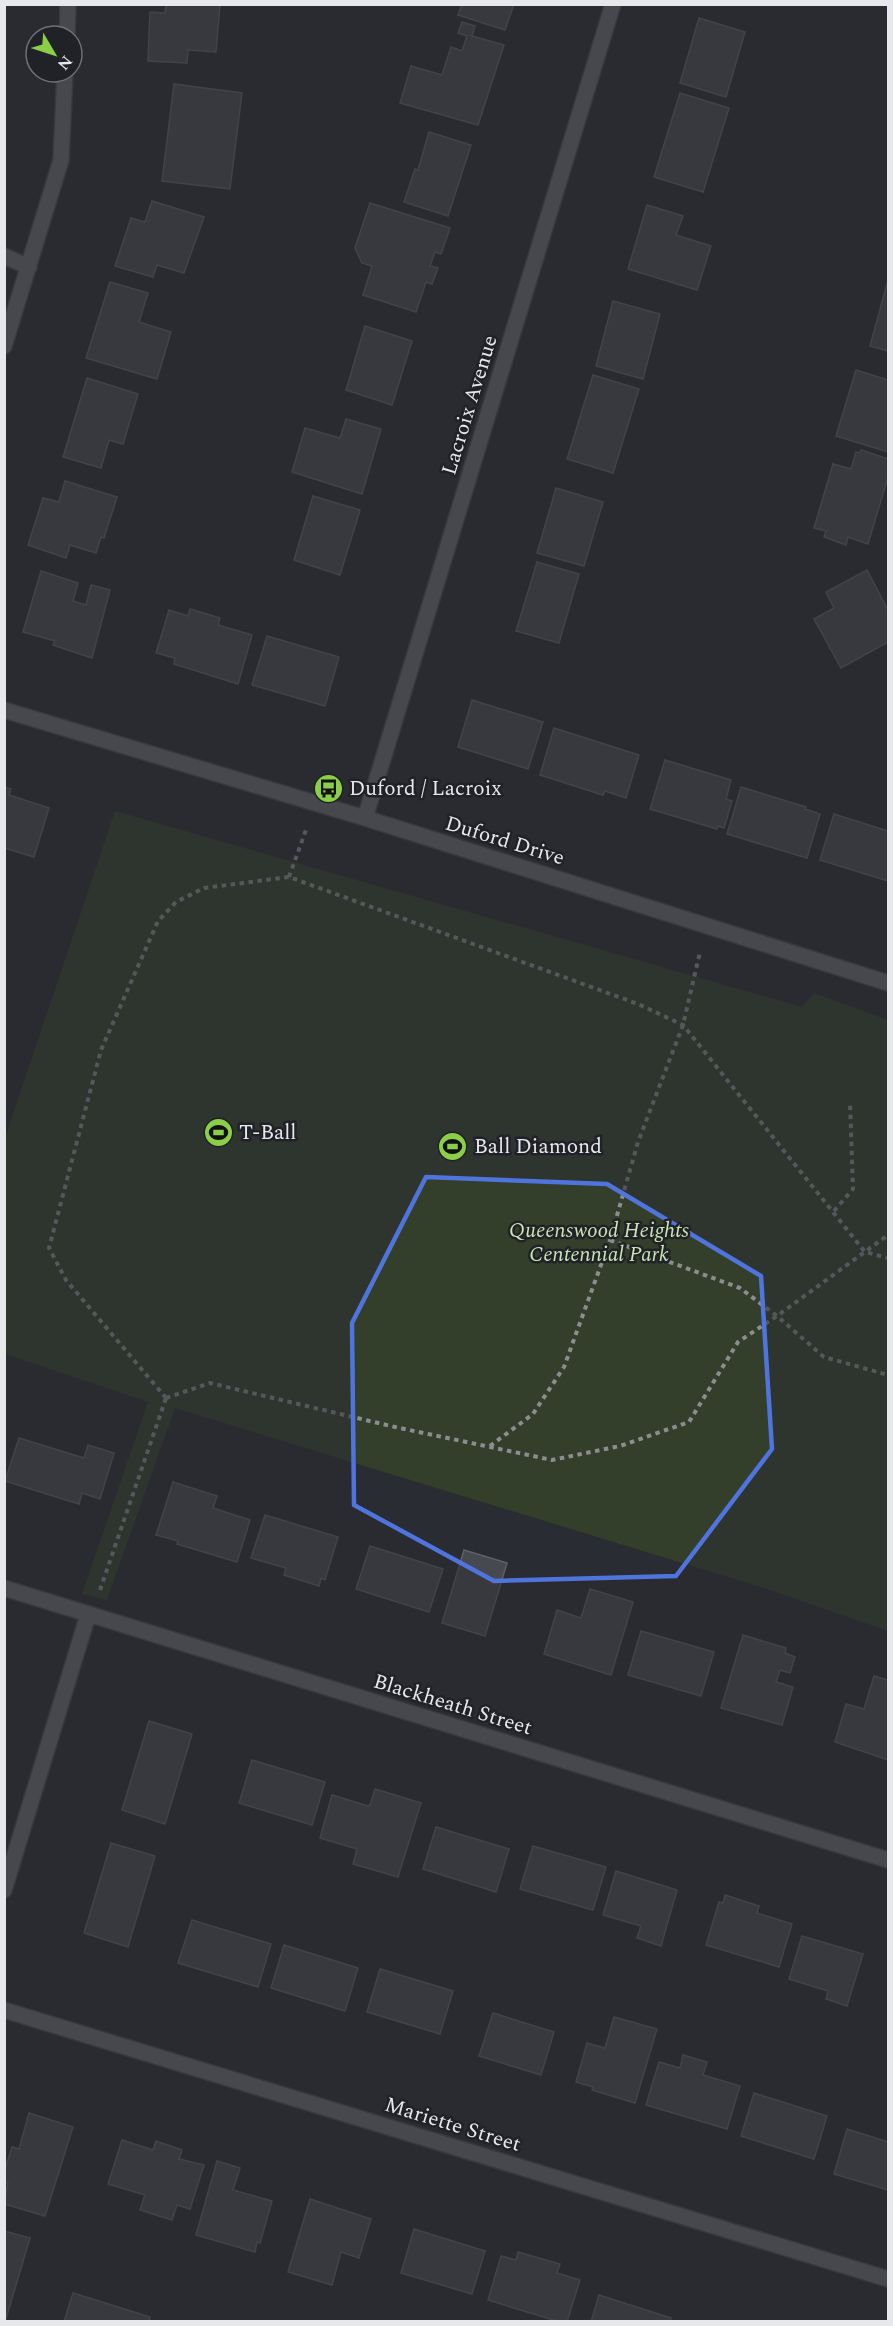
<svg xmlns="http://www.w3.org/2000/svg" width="893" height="2326" font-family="Spectral,serif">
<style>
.green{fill:#333f2a}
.building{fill:#474950;stroke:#5e6067;stroke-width:1.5}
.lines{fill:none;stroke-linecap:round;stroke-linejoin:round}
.minor-casing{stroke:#474a50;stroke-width:18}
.tertiary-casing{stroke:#474a50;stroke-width:18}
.path{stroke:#8b8d92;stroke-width:4;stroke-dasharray:4.5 4.5;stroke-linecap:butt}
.minor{stroke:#6a6b6f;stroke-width:15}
.tertiary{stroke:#6a6b6f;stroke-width:15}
.marked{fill:none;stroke:#4f74dd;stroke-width:4.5;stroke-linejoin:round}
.labels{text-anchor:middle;stroke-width:5;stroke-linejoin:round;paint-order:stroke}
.street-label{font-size:21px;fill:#e6e8ec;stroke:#202228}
.poi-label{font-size:21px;fill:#e6e8ec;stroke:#202228;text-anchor:start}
.park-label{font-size:21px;font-style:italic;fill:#c8e5b2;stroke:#202228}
</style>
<rect width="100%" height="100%" fill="#292c32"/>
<path class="green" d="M115 811 802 1007 814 993 888 1020V1631L764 1588 175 1408 107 1600 82 1594 148 1402 5 1354V1138Z"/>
<g class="building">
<path d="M166 4H220L216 52 188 50 187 63 148 61 150 12 165 13Z"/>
<path d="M462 4H514L505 30 458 15Z"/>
<path d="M699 18 745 32 726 97 680 83Z"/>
<path d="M462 22 475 26 472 36 504 45 478 125 400 103 411 66 442 75 451 47 462 51 467 36 458 33Z"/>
<path d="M174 84 242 93 230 189 162 181Z"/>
<path d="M680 93 729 108 703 192 654 177Z"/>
<path d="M429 132 471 145 448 216 404 202 415 169 418 170Z"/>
<path d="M152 201 204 217 184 273 157 265 153 277 115 266 131 218 145 222Z"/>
<path d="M370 203 450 228 441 254 435 252 430 266 438 268 432 284 426 282 416 312 363 295 372 266 362 263 355 248Z"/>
<path d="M647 205 683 216 676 235 711 246 697 290 628 269Z"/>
<path d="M888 280V351L870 346Z"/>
<path d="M110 282 148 293 139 322 171 332 157 379 86 358Z"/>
<path d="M613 301 660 314 643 379 596 366Z"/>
<path d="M365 326 412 341 392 405 346 390Z"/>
<path d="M856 370 888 380V452L836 436Z"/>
<path d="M593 375 639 389 613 473 567 459Z"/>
<path d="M87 378 138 394 123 444 109 440 101 468 63 457Z"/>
<path d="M346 419 381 429 362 494 292 472 305 428 340 438Z"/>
<path d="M861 450 888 459V477L868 544 848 537 846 545 824 537 826 531 814 528 833 464 851 469 856 452 860 453Z"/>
<path d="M65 481 117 497 104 538 101 537 96 553 70 545 66 558 28 545 43 498 59 502Z"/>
<path d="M556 488 603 502 584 566 537 553Z"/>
<path d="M313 496 360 510 340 575 294 560Z"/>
<path d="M537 562 579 574 559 643 516 631Z"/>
<path d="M867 570 888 610V642L841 668 814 619 834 608 826 592Z"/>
<path d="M41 571 78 583 73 601 86 605 91 585 110 590 92 658 53 645 55 641 23 632Z"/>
<path d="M190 609 220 618 218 625 252 635 238 684 174 664 175 658 156 653 169 610 188 616Z"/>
<path d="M267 636 339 657 325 706 252 685Z"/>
<path d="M472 700 543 722 528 769 458 747Z"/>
<path d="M554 728 639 755 626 798 605 791 603 795 540 775Z"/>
<path d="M665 760 731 780 726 799 732 801 724 828 718 826 717 829 650 809Z"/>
<path d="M4 787 11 789 9 795 49 808 34 857 4 848Z"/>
<path d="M741 787 806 807 805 809 820 814 807 858 727 834Z"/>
<path d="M834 814 888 831V881L820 860Z"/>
<path d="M19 1438 84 1458 88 1445 114 1453 100 1499 82 1493 79 1504 5 1481Z"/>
<path d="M173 1482 217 1496 213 1508 250 1520 237 1562 177 1544 178 1541 156 1535Z"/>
<path d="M265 1515 338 1537 325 1580 321 1578 319 1586 284 1575 286 1568 251 1558Z"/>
<path d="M370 1546 443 1569 429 1612 356 1589Z"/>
<path d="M464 1550 507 1563 485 1636 442 1623Z"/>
<path d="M590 1589 633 1602 611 1675 544 1654 557 1610 581 1618Z"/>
<path d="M641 1631 714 1652 701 1696 628 1675Z"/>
<path d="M743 1635 786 1648 785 1653 795 1657 790 1673 780 1670 776 1682 793 1687 782 1725 721 1708Z"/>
<path d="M874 1676 888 1680V1760L835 1742 846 1704 864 1709Z"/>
<path d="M149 1721 192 1734 165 1824 122 1810Z"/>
<path d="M252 1760 325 1782 312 1825 239 1803Z"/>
<path d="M375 1789 421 1803 398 1877 353 1864 357 1849 320 1838 332 1795 368 1806 370 1805Z"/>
<path d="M436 1827 509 1849 496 1892 423 1869Z"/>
<path d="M111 1843 155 1856 128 1947 84 1933Z"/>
<path d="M533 1846 606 1867 593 1910 520 1889Z"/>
<path d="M616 1871 677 1890 661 1946 637 1938 641 1926 603 1915Z"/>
<path d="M725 1895 759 1906 757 1913 792 1924 779 1967 706 1945 719 1902 723 1903Z"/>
<path d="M192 1920 271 1944 258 1987 178 1963Z"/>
<path d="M802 1936 863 1954 847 2006 826 1999 828 1991 789 1979Z"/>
<path d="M284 1945 358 1968 345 2011 271 1988Z"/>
<path d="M380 1969 453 1991 440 2034 367 2012Z"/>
<path d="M493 2013 554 2032 541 2075 479 2056Z"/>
<path d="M614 2017 657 2029 635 2103 592 2090 593 2087 576 2082 587 2043 605 2048Z"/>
<path d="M683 2055 707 2062 703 2075 740 2086 727 2129 646 2105 659 2062 680 2068Z"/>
<path d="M754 2093 827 2116 814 2159 741 2136Z"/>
<path d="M29 2113 73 2127 45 2216 4 2204 8 2183 4 2182V2172L12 2147 19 2149Z"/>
<path d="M847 2129 888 2142V2190L834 2174Z"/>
<path d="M122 2140 153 2150 156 2141 182 2150 179 2159 204 2165 190 2209 177 2205 172 2220 140 2210 145 2195 108 2184Z"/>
<path d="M217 2161 240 2168 233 2190 272 2201 260 2243 257 2242 255 2252 196 2235Z"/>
<path d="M310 2199 371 2219 359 2258 341 2252 332 2285 288 2272Z"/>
<path d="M414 2229 485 2251 472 2294 401 2273Z"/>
<path d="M4 2231 30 2238 5 2322H4Z"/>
<path d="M518 2252 560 2264 557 2273 580 2280 567 2322H560L488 2300 501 2256 516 2260Z"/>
<path d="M73 2293 150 2317 149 2322H64Z"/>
<path d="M599 2295 671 2318 670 2322H591Z"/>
</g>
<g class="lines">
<defs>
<g id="minor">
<path d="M67 36 68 4"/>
<path d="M4 256 29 267"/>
<path d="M4 346 61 160 65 72"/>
<path d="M365 818 613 4"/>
<path d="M4 1588 888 1860"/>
<path d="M4 1890 88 1615"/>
<path d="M4 2010 888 2279"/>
</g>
<path id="tertiary" d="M4 710 365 818 888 983"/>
</defs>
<use href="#minor" class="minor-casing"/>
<use href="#tertiary" class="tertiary-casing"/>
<g class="path">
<path d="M289 877 307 827"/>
<path d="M834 1211 853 1189 850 1103"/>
<path d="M610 1240 740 1288 777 1316 824 1357 888 1375"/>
<path d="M166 1398 66 1280 49 1248 101 1050 158 921 176 902 204 888 289 877 638 1004 683 1025 865 1252 888 1258"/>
<path d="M166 1398 210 1383 395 1427 552 1460 620 1446 689 1422 738 1342 777 1316 888 1235"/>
<path d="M490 1446 533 1414 564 1367 610 1240 638 1142 683 1025 700 952"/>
<path d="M100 1590 166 1398"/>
</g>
<use href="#minor" class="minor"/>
<use href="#tertiary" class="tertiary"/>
</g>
<path d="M0 0H893V2326H0ZM426 1177 607 1184 761 1276 772 1449 676 1576 494 1581 354 1505 352 1323Z" fill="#292c32" fill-opacity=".55" fill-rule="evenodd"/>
<path class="marked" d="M426 1177 607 1184 761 1276 772 1449 676 1576 494 1581 354 1505 352 1323Z"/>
<defs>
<symbol id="bus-disc" viewBox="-11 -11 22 22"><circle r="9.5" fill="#8bce47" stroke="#202228"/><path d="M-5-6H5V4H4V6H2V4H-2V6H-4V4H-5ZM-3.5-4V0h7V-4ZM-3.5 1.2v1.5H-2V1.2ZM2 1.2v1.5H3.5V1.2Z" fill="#111"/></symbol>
<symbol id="stadium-disc" viewBox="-11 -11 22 22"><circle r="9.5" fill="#8bce47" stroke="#202228"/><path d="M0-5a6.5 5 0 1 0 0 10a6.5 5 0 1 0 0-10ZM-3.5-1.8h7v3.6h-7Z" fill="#111"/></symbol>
</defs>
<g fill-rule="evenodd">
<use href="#bus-disc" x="312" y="772" width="33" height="33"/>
<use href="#stadium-disc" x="202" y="1116" width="33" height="33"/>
<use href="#stadium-disc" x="436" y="1130" width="33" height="33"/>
</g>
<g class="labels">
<g class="street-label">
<text transform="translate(469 405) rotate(-73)" y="7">Lacroix Avenue</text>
<text transform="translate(505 840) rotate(17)" y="7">Duford Drive</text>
<text transform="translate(453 1704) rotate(17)" y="7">Blackheath Street</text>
<text transform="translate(453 2124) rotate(17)" y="7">Mariette Street</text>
</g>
<g class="poi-label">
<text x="349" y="795">Duford / Lacroix</text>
<text x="239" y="1139">T-Ball</text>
<text x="474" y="1153">Ball Diamond</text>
</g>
<g class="park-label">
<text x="599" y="1237">Queenswood Heights<tspan x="599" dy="24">Centennial Park</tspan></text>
</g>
</g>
<rect width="893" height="2326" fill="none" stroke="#e6e8ec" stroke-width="12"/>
<g transform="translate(54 54) rotate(129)"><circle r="28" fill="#202228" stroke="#6f7176" stroke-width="1.5"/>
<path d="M0-4.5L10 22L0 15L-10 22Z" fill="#8bce47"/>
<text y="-9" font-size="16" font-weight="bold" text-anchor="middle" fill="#e6e8ec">N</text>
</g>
</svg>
